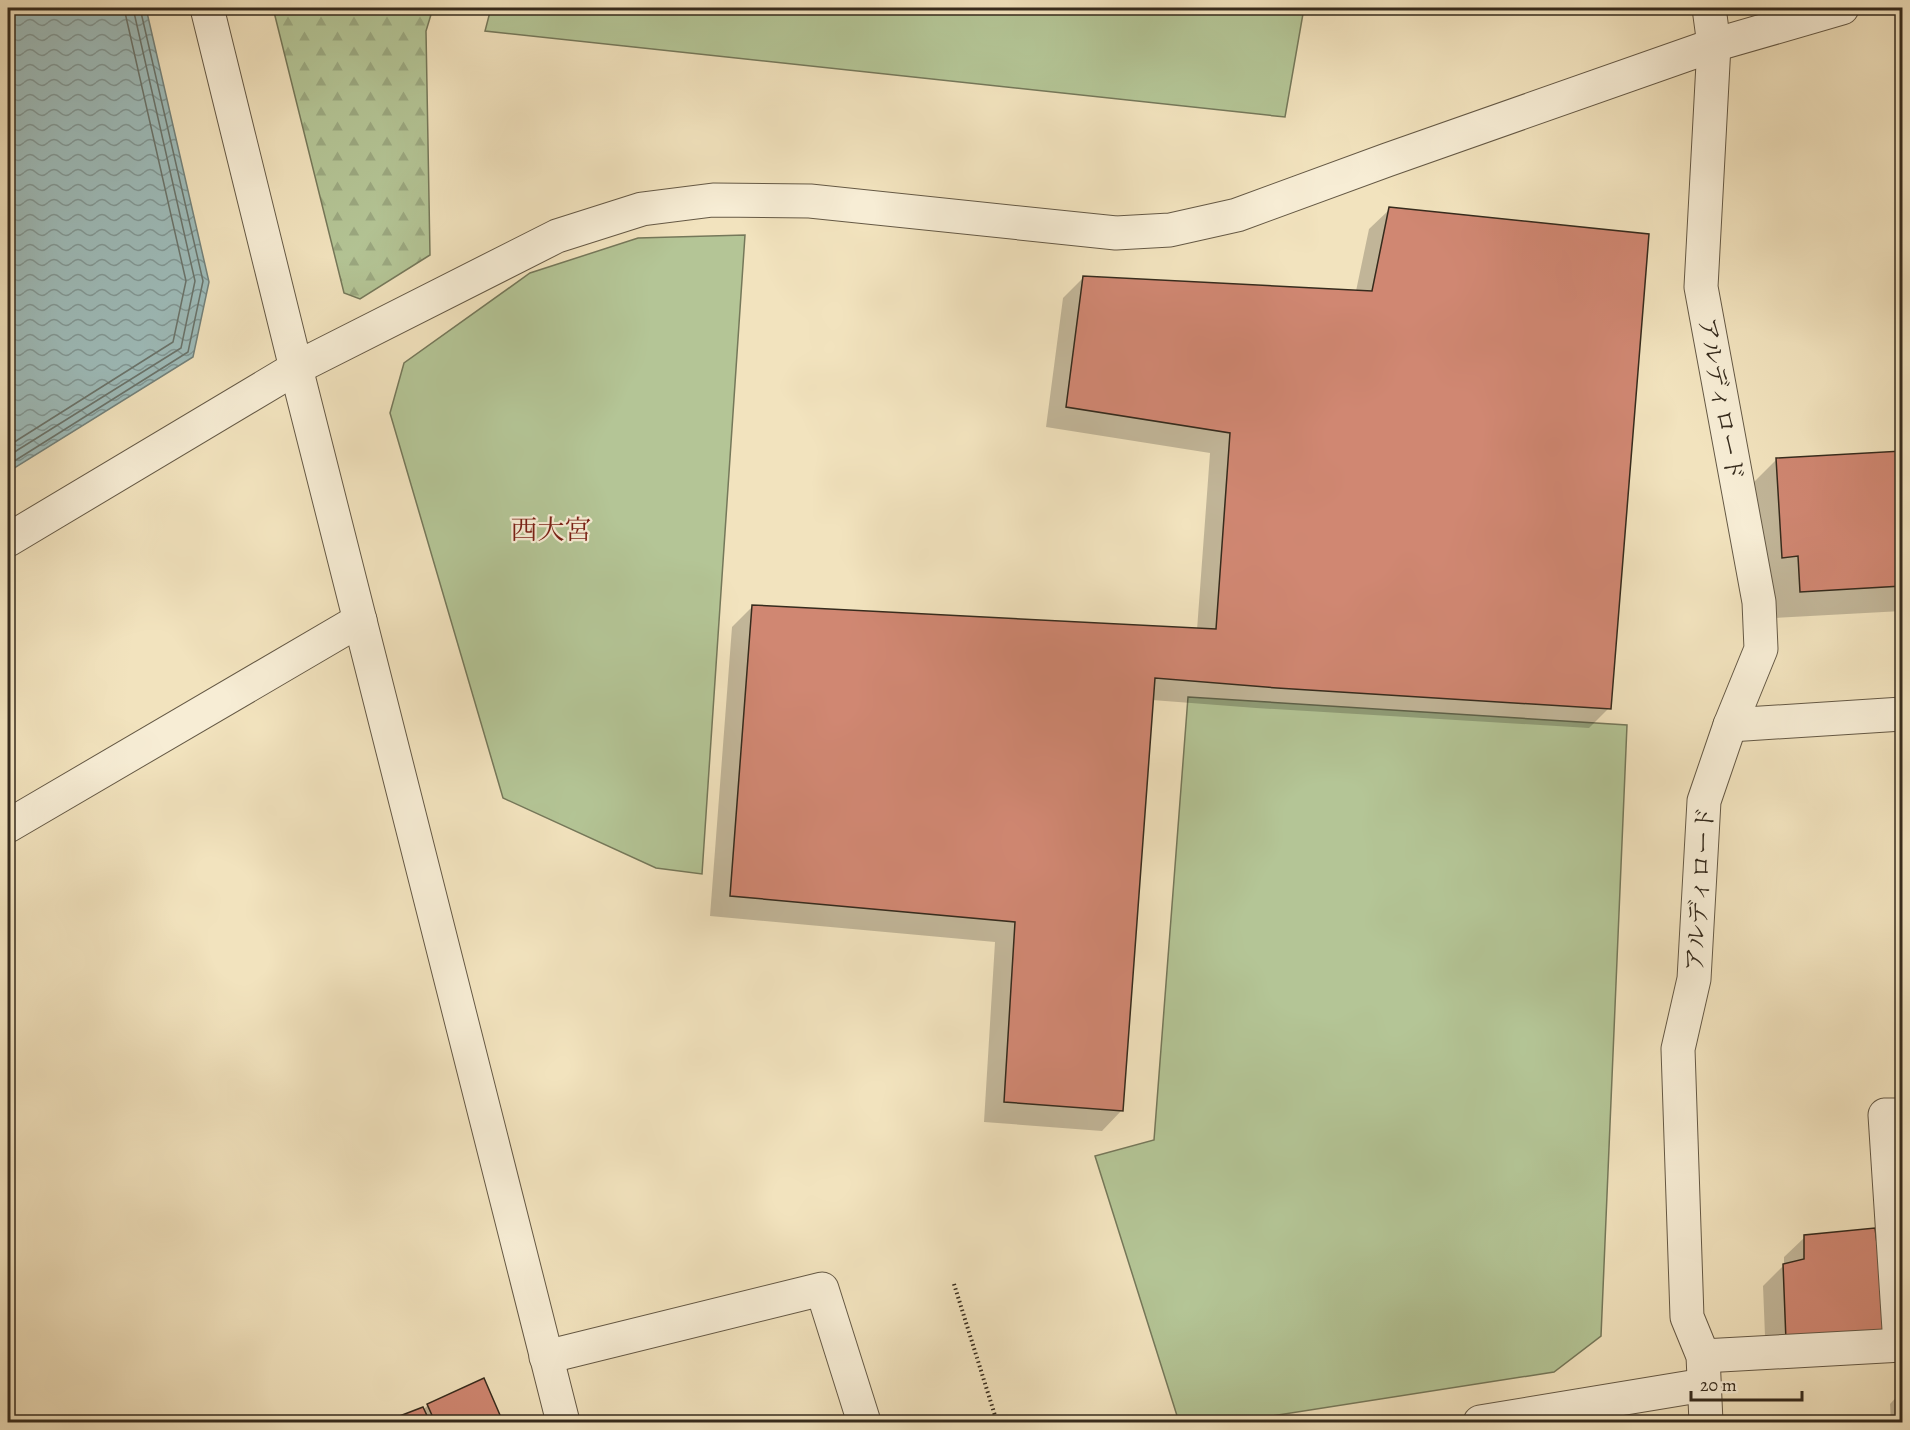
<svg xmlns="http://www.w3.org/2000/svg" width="1910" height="1430" font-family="Alegreya,'Noto Serif JP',serif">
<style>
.forest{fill:url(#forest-firs);stroke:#75785a;stroke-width:1.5}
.pitch{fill:#b4c596;stroke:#75785a;stroke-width:1.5}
.water{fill:url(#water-waves);stroke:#74827b;stroke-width:1.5}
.shadow{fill:#0003}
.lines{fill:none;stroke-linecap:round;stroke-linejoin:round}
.shore{stroke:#6a746c;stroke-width:1.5}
.building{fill:#d08772;stroke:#362b1d;stroke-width:1.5}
.minor-casing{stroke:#655945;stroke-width:35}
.tertiary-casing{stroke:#655945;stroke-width:35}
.path{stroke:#362b1d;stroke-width:4;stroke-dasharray:1.5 3;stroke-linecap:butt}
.minor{stroke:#f7edd5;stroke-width:33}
.tertiary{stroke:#f7edd5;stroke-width:33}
.labels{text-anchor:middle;stroke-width:4.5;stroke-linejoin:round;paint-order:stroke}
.street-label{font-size:24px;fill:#362b1d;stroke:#f7edd5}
.quarter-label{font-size:27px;fill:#7a1f14;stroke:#f7edd5}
</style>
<defs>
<pattern id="forest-firs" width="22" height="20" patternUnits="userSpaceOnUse" patternTransform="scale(1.5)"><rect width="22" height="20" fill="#b4c596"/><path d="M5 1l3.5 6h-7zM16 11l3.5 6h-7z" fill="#9ba981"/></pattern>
<pattern id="water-waves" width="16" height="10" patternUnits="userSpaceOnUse" patternTransform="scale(1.5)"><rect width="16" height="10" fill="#9ebcba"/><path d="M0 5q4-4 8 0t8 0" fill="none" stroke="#829997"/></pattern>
</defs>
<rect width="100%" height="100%" fill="#f2e3be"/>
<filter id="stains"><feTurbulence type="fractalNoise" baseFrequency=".00333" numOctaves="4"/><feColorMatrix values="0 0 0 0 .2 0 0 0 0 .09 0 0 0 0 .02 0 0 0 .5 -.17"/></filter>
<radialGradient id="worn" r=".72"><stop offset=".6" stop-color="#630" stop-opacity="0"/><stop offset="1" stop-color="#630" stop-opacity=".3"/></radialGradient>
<path class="forest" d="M273 8H433L426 31 430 255 360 299 344 293Z"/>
<g class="pitch">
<path d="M491 8H1304L1285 117 485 31Z"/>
<path d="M745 235 702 874 656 868 503 798 390 413 404 363 530 273 638 238Z"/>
<path d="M1188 697 1627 725 1601 1336 1554 1372 1233 1422H1179L1095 1156 1154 1140Z"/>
</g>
<path class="water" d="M8 8H146L209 282 193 357 8 472Z"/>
<g class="shadow">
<path d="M1390 209 1609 708 1589 728 1256 708 1152 700 1122 1110 1102 1131 984 1122 995 942 710 916 732 627 752 607 1197 630 1210 453 1046 427 1063 298 1084 277 1356 291 1369 229Z"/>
<path d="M1902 453V611L1774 618 1750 486 1777 459Z"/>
<path d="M1873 1230 1766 1361 1763 1286 1784 1265V1257L1805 1237Z"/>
<path d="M483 1380 501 1422H388L423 1410 428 1405Z"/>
<path d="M1902 1391V1422H1891L1890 1404Z"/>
</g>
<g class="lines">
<g class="shore">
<path d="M8 446 173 342 186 281 124 8"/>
<path d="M8 456 181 348 195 281 133 8"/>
<path d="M8 465 188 352 203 281 140 8"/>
</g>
</g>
<g class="building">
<path d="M1389 207 1649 234 1611 709 1277 688 1155 678 1123 1111 1004 1102 1015 922 730 896 752 605 1216 629 1230 433 1066 407 1083 276 1372 291Z"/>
<path d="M1902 451V586L1800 592 1798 556 1782 558 1776 458Z"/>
<path d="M1875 1228 1888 1330 1786 1341 1783 1264 1804 1259V1235Z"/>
<path d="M484 1378 503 1422H435L427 1404Z"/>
<path d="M423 1407 430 1422H384Z"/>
</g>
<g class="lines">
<defs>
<g id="minor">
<path d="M1730 725 1902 714"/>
<path d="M8 826 360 620"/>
<path d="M1900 1345 1885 1115H1902"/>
<path d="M1703 1356 1902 1345"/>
<path d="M546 1357 822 1289 864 1422"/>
<path d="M1480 1422 1704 1385"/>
<path d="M1706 1422 1703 1356 1687 1317 1678 1049 1694 979 1704 801 1730 725 1761 649 1759 602 1701 287 1714 45 1709 8"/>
</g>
<g id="tertiary">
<path d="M207 8 296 368 563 1422"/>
<path d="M8 540 296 368 557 236 642 209 713 200 810 201 1116 233 1170 230 1237 215 1387 160 1714 45 1842 8"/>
</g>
</defs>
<use href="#minor" class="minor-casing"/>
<use href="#tertiary" class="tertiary-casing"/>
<path class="path" d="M954 1284 997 1422"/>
<use href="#minor" class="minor"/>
<use href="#tertiary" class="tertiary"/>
</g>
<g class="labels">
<g class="street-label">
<text transform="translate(1721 399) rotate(80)" y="8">アルディロード</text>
<text transform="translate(1700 889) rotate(-86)" y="8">アルディロード</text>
</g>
<g class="quarter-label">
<text x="551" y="539">西大宮</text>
</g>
</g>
<rect width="1910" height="1430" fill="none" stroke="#f2e3be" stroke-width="30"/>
<rect x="9" y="9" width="1892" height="1412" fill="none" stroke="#362b1d" stroke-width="3"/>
<rect x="15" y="15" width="1880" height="1400" fill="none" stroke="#362b1d" stroke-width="1.5"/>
<path d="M1691 1391v9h111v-9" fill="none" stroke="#362b1d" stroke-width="3"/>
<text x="1700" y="1391" font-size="18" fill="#362b1d" stroke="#f7edd5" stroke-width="4.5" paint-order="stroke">20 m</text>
<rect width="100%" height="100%" filter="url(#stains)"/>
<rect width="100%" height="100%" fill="url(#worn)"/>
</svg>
